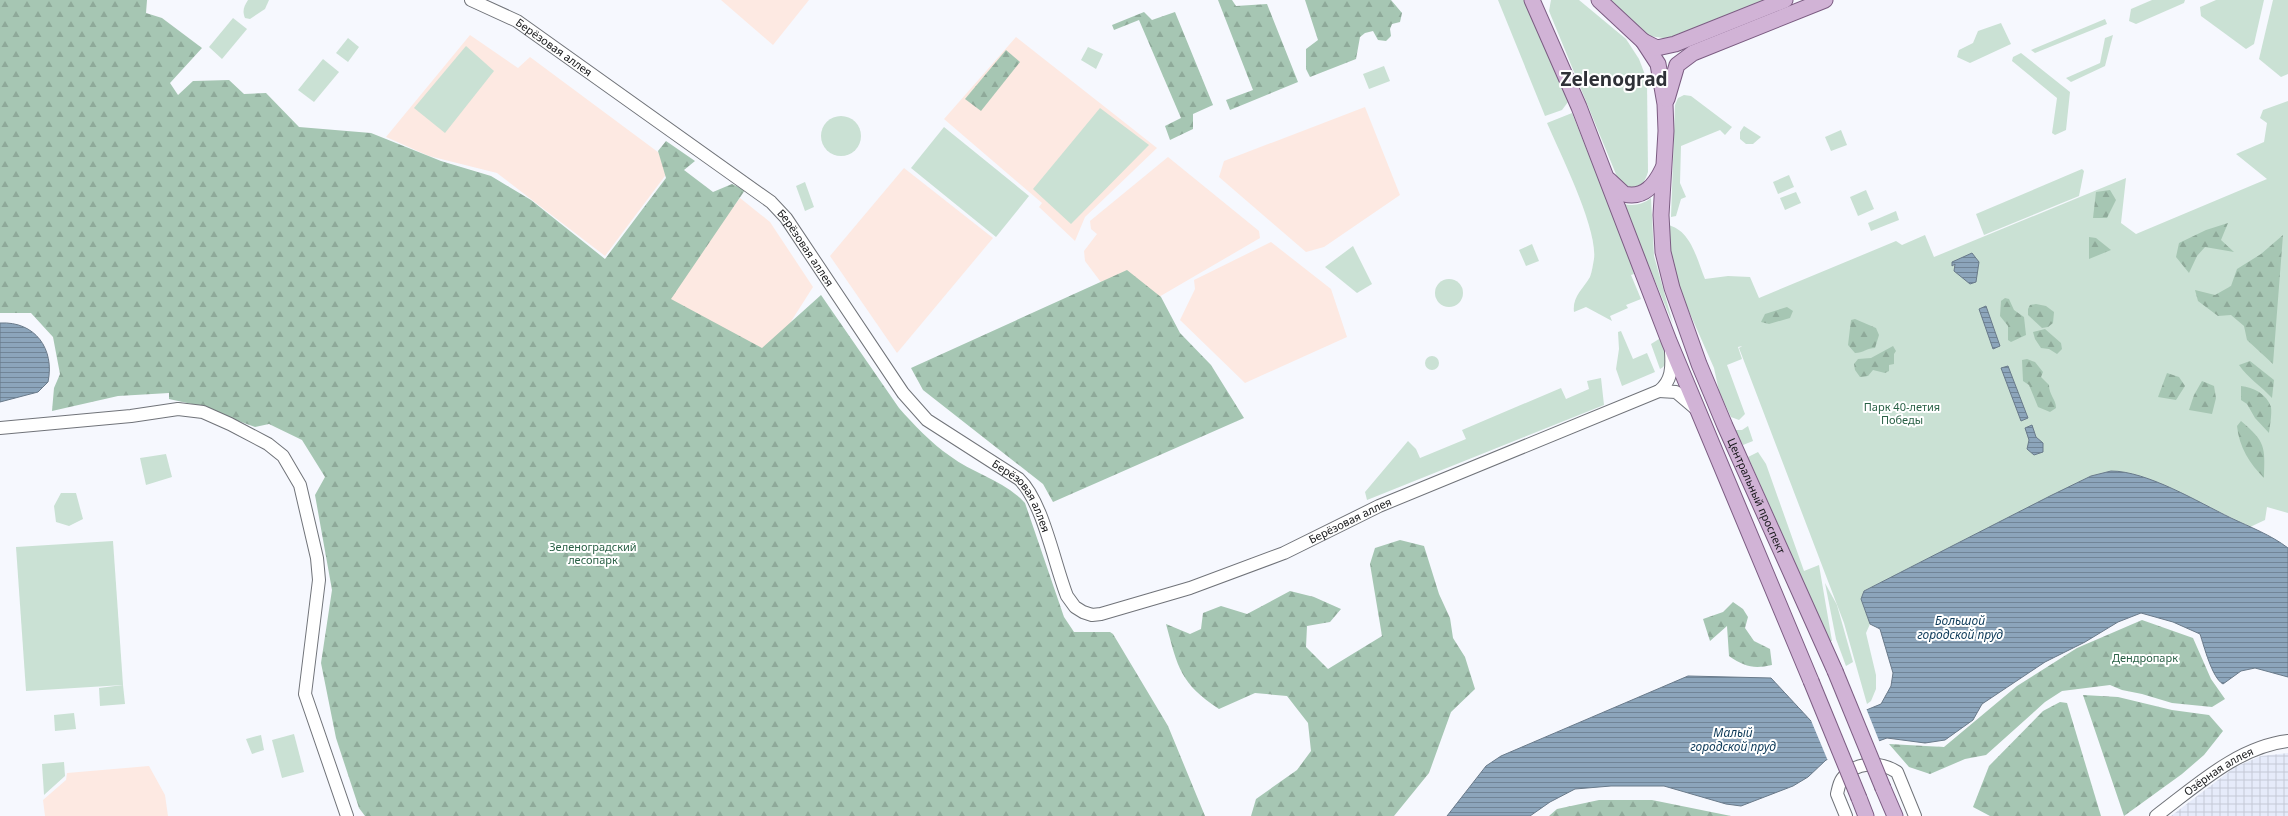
<svg xmlns="http://www.w3.org/2000/svg" width="2288" height="816" font-family="'Noto Sans',sans-serif">
<style>
.industrial{fill:url(#industrial-grid)}
.education{fill:#fde9e2}
.green{fill:#cae1d4}
.forest{fill:url(#forest-firs)}
.water{fill:url(#water-rules);stroke:#697a8a}
.pier{fill:#f6f8fe}
.lines{fill:none;stroke-linecap:round;stroke-linejoin:round}
.minor-casing{stroke:#707379;stroke-width:14}
.major-casing{stroke:#7b5c82;stroke-width:17}
.minor{stroke:#fff;stroke-width:12}
.major{stroke:#d1b3d6;stroke-width:15}
.major-bridge-casing{stroke:#7b5c82;stroke-width:17;stroke-linecap:butt}
.major-bridge{stroke:#d1b3d6;stroke-width:15}
.labels{text-anchor:middle;stroke-width:4;stroke-linejoin:round;paint-order:stroke}
.street-label{font-size:11px;fill:#161719;stroke:#fff}
.park-label{font-size:11px;fill:#2a6146;stroke:#fff}
.water-label{font-size:12px;font-style:italic;fill:#0c3958;stroke:#fff}
.town-label{font-size:19px;font-weight:bold;fill:#2f3137;stroke:#fff}
</style>
<defs>
<pattern id="industrial-grid" width="8" height="8" patternUnits="userSpaceOnUse"><rect width="8" height="8" fill="#e6ebfa"/><path d="M0 4h8M4 0v8" fill="none" stroke="#c5c9d6"/></pattern>
<pattern id="forest-firs" width="22" height="20" patternUnits="userSpaceOnUse"><rect width="22" height="20" fill="#a6c6b3"/><path d="M5 1l3.5 6h-7zM16 11l3.5 6h-7z" fill="#8ea999"/></pattern>
<pattern id="water-rules" width="6" height="5" patternUnits="userSpaceOnUse"><rect width="6" height="5" fill="#8ca5bb"/><path d="M0 2.5h6" fill="none" stroke="#718597"/></pattern>
</defs>
<rect width="100%" height="100%" fill="#f6f8fe"/>
<path class="industrial" d="M2288 753V816H2171L2235 767 2261 756Z"/>
<g class="education">
<path d="M721 0H809L773 45Z"/>
<path d="M470 35 518 68 530 57 674 164 605 256 497 173 429 156 386 137Z"/>
<path d="M1016 37 1157 148 1085 217 1075 241 1039 207 1042 203 944 119Z"/>
<path d="M1365 107 1400 195 1324 247 1306 252 1219 177 1224 161Z"/>
<path d="M1168 157 1259 231 1260 238 1140 308 1106 289 1085 261 1084 251 1097 234 1091 229 1090 221Z"/>
<path d="M904 168 993 238 897 353 830 256Z"/>
<path d="M740 198 770 222 813 287 771 353 662 300Z"/>
<path d="M1271 242 1331 289 1347 337 1245 383 1180 320 1195 289 1194 280Z"/>
<path d="M149 766 165 795 168 816H45L43 800 66 780 67 773Z"/>
</g>
<g class="green">
<path d="M248 0H269L265 9 250 19 245 18C242 11 244 6 248 0Z"/>
<path d="M1498 0H1527L1528 2 1568 102 1562 110 1545 116Z"/>
<path d="M1551 0H1579L1626 39 1639 59 1647 80 1648 172C1643 189 1634 190 1620 184L1549 11Z"/>
<path d="M1609 0H1766L1670 39 1649 36Z"/>
<path d="M2152 0H2185L2184 3 2136 24 2129 21 2131 9Z"/>
<path d="M2216 0H2264L2254 44 2246 49 2201 16 2200 7Z"/>
<path d="M2273 0H2288V74L2281 77 2259 59Z"/>
<path d="M233 18 247 29 222 59 209 47Z"/>
<path d="M2105 19 2107 24 2035 53 2031 50Z"/>
<path d="M2001 23 2011 44 1970 63 1957 57 1959 50 1973 43 1978 31Z"/>
<path d="M2113 35 2105 66 2071 82 2066 78 2100 63 2105 38Z"/>
<path d="M348 38 359 47 348 62 336 53Z"/>
<path d="M466 46 494 71 445 133 414 108Z"/>
<path d="M1088 47 1103 54 1096 69 1081 60Z"/>
<path d="M2021 53 2070 92 2066 130 2055 135 2052 133 2057 98 2012 61 2013 57Z"/>
<path d="M323 59 339 72 314 102 298 90Z"/>
<path d="M1384 66 1390 81 1369 89 1363 74Z"/>
<path d="M1684 95 1691 96 1732 127 1725 135 1720 130 1681 146 1680 183 1686 197 1681 199 1676 216 1671 217 1675 105 1678 98Z"/>
<path d="M2288 101V513L2267 507 2265 520 2250 527 2168 487 2111 471 2091 476 1864 591 1861 599 1870 624 1866 633 1876 675V689L1871 701 1867 704 1844 623 1739 348 1742 346 1738 347 1742 359 1727 365 1745 414 1739 420 1731 417 1719 391 1714 368 1677 284 1670 254 1667 225C1691 229 1697 260 1705 279L1728 276 1750 277 1759 298 1896 241 1902 245 1925 235 1934 257 2126 178 2121 223 2136 234 2267 179 2236 154 2264 142 2267 123 2260 118 2263 110Z"/>
<path d="M1100 108 1149 145 1071 224 1033 189Z"/>
<path d="M1572 113 1630 258 1634 274 1631 275 1641 299 1626 305 1628 308 1610 316 1612 321 1586 307 1574 312C1572 297 1583 289 1590 277 1592 272 1593 264 1594 259 1598 229 1560 153 1547 123Z"/>
<circle cx="841" cy="136" r="20"/>
<path d="M1744 126 1761 137 1753 144H1746L1740 139V132Z"/>
<path d="M944 127 1029 196 996 237 911 168Z"/>
<path d="M1841 130 1847 145 1831 151 1825 137Z"/>
<path d="M2082 169 2084 171 2079 196 1984 235 1976 214Z"/>
<path d="M1789 175 1794 187 1778 194 1773 182Z"/>
<path d="M805 182 814 207 805 211 796 186Z"/>
<path d="M1866 190 1874 209 1858 216 1850 197Z"/>
<path d="M1796 192 1801 203 1785 210 1780 198Z"/>
<path d="M1651 198 1654 256 1673 324 1623 204C1634 206 1642 205 1651 198Z"/>
<path d="M1896 211 1899 220 1871 231 1868 223Z"/>
<path d="M1532 244 1539 261 1526 266 1519 250Z"/>
<path d="M1353 246 1372 284 1357 293 1325 267Z"/>
<circle cx="1449" cy="293" r="14"/>
<path d="M1621 331 1633 359 1647 353 1655 372 1622 386 1616 369 1619 349 1618 332Z"/>
<path d="M1659 339C1664 348 1673 363 1660 369L1651 344Z"/>
<circle cx="1432" cy="363" r="7"/>
<path d="M1601 378 1604 405 1367 500 1365 492 1408 441 1416 449 1420 458 1466 439 1462 430 1561 388 1566 399 1589 389 1587 381Z"/>
<path d="M1748 426 1753 441 1743 445 1735 430H1742Z"/>
<path d="M1758 452 1766 464 1804 571 1819 565 1832 641H1830L1748 457Z"/>
<path d="M166 454 172 477 146 485 140 458Z"/>
<path d="M61 493H76L83 519 69 526 56 522 54 506Z"/>
<path d="M113 541 123 685 26 691 16 547Z"/>
<path d="M1825 583 1837 605 1853 662 1846 666 1836 639Z"/>
<path d="M123 685 125 704 100 706 99 688Z"/>
<path d="M74 713 76 729 55 731 54 715Z"/>
<path d="M294 734 304 772 282 778 272 740Z"/>
<path d="M261 735 264 750 252 754 246 739Z"/>
<path d="M64 762 65 776 44 795 42 764Z"/>
</g>
<g class="forest">
<path d="M0 0H147L146 13 162 18 202 48 170 83 178 95 193 81 229 80 244 94 266 93 299 127 371 133 441 161 491 176 531 200 605 259 666 178 658 151 666 141 695 161 684 170 713 192 732 184 745 190 671 299 762 348 821 295 899 408C914 425 931 443 950 456 974 474 1005 481 1025 503L1064 617 1074 632H1110L1113 634 1168 726 1205 816H365L359 808 336 738 321 663 332 590 315 495 325 477 302 440 269 424 255 427 192 404 169 399V393L118 396 52 411 54 388 60 374 53 337 31 313H0Z"/>
<path d="M1218 0H1232L1236 6 1267 4 1298 82 1230 110 1226 100 1253 90Z"/>
<path d="M1305 0H1391L1402 13 1400 22 1392 24 1390 29 1391 36 1386 41 1378 40 1373 31 1365 33 1360 37 1356 59 1310 77 1306 69V49L1318 40Z"/>
<path d="M1144 12 1152 20 1175 12 1213 105 1193 114V129L1170 140 1165 126 1181 118 1139 20 1114 30 1112 25Z"/>
<path d="M1006 50 1020 62 981 111 965 99Z"/>
<path d="M2110 190 2116 200 2107 218H2093L2096 192Z"/>
<path d="M2228 223 2221 240 2234 252 2205 247 2197 256 2189 273 2176 257 2179 243 2206 230Z"/>
<path d="M2283 235 2273 364 2247 340 2244 326 2231 315 2218 316 2198 301 2195 290 2215 295 2231 286 2237 269 2261 254Z"/>
<path d="M2089 237 2096 238 2111 250 2089 259Z"/>
<path d="M1127 270 1161 297 1180 333 1211 365 1244 418 1053 502 1043 484 923 390 911 368Z"/>
<path d="M2005 298 2009 299 2014 310 2024 317 2026 335 2011 342 2008 340V326L2000 316 2001 301Z"/>
<path d="M2036 304 2046 306 2054 312 2053 323 2048 327 2042 328 2028 315V309L2030 305Z"/>
<path d="M1787 307 1793 311 1790 318 1769 324 1761 322 1765 314Z"/>
<path d="M1855 319 1876 328 1879 335 1875 348C1867 348 1863 353 1855 353L1848 345 1851 320Z"/>
<path d="M2045 329 2061 343 2062 349 2057 354 2049 349 2041 348 2035 339 2033 332Z"/>
<path d="M1893 346 1896 351 1894 354V364L1889 365V371L1885 373 1873 370 1868 376 1860 377 1855 370 1854 364 1858 359 1871 358Z"/>
<path d="M2027 359 2035 362 2043 372 2041 377 2049 385C2049 395 2056 399 2056 408L2050 412 2038 407 2029 385 2023 381 2022 360Z"/>
<path d="M2250 361 2274 380 2272 398C2261 386 2248 378 2239 365Z"/>
<path d="M2167 373 2179 377 2185 386 2176 400 2158 397Z"/>
<path d="M2202 381 2214 386 2216 398 2212 414 2189 410 2194 395Z"/>
<path d="M2241 386C2253 387 2267 394 2271 407 2272 414 2270 425 2269 433L2255 418 2247 404 2241 400Z"/>
<path d="M2241 421C2266 442 2265 447 2264 478 2250 464 2239 447 2237 426Z"/>
<path d="M1400 540 1424 546 1439 594 1450 618 1453 638 1465 657 1475 689 1451 712 1429 773 1394 816H1251L1256 799 1297 770 1311 751 1308 723 1287 696 1255 693 1219 709C1180 683 1178 668 1166 624L1190 634 1201 629 1203 613 1221 606 1247 614 1290 591 1314 597 1341 609 1330 622 1307 626 1306 647 1328 669 1382 636 1370 564 1375 548Z"/>
<path d="M1733 602 1743 609 1748 617 1745 628 1754 641 1770 649 1772 665C1754 669 1745 667 1729 656L1727 626 1710 641 1703 619 1723 612Z"/>
<path d="M2142 620 2193 638 2211 679 2225 699 2212 707 2172 703 2142 694 2122 690 2110 685 2062 691 2045 702 1986 755 1965 759 1930 774 1909 767 1889 744 1944 747 2017 686 2077 648Z"/>
<path d="M2083 695 2118 697 2172 710 2209 715 2223 731 2204 755 2182 774 2124 816Z"/>
<path d="M2060 702 2067 703 2101 816H1990L1973 807 1989 766 2043 711Z"/>
<path d="M1599 800H1652L1731 816H1549L1557 809Z"/>
</g>
<g class="water">
<path d="M1972 253 1979 262 1976 282 1970 284 1954 271 1955 264 1952 266V262Z"/>
<path d="M1986 306 2000 346 1993 349 1979 309Z"/>
<path d="M0 323C35 321 55 349 48 382L38 392 0 402Z"/>
<path d="M2008 366 2028 418 2021 421 2001 368Z"/>
<path d="M2032 425 2036 437 2043 443V452L2034 455 2027 449 2029 440 2025 428Z"/>
<path d="M2111 471C2147 471 2198 502 2231 518 2250 527 2271 535 2288 548V677L2255 668 2241 671 2223 684C2212 678 2204 646 2200 634L2173 622 2141 613 2118 622 2085 642 2045 662 1982 704 1973 720 1945 740 1925 743 1887 738 1826 760 1808 777 1793 786 1741 806 1726 804 1664 786H1611L1575 789 1550 802 1530 816H1447L1486 766 1501 756 1688 676 1771 678 1811 721 1827 726 1881 704 1891 686 1893 673 1880 629 1870 624 1861 599 1864 591 2050 496 2091 476Z"/>
</g>
<path class="pier" d="M1866 708 1880 743 1828 761 1810 718 1827 724Z"/>
<g class="lines">
<defs>
<g id="minor">
<path id="s1" d="M471 0 517 21 771 202 786 218 903 393 927 420 1019 479C1043 502 1054 563 1067 596L1075 607 1083 612 1092 615 1101 614 1190 588 1284 553 1379 506 1659 391C1672 381 1672 367 1671 352"/>
<path d="M1659 391 1676 392 1696 409"/>
<path d="M0 428 131 416 178 409 203 412 230 424 268 444 283 456 300 485 317 558 319 580 305 694 347 816"/>
<path d="M1846 816 1837 794C1838 790 1839 783 1842 779 1855 761 1880 761 1897 772L1915 816"/>
<path id="s2" d="M2156 816C2195 787 2237 747 2288 741"/>
</g>
<g id="major">
<path d="M1532 0 1579 107 1669 341 1811 681"/>
<path id="s3" d="M1599 0 1643 41 1658 64 1665 104 1666 131 1661 215 1663 252 1672 288 1699 364 1725 426 1835 671"/>
<path d="M1643 41 1657 48 1675 44 1785 0"/>
<path d="M1667 99 1677 65 1693 53 1825 0"/>
<path d="M1609 180 1624 194C1644 199 1655 185 1663 168"/>
<path d="M1883 788 1895 816"/>
<path d="M1859 798 1866 816"/>
</g>
</defs>
<use href="#minor" class="minor-casing"/>
<use href="#major" class="major-casing"/>
<use href="#minor" class="minor"/>
<use href="#major" class="major"/>
<defs>
<g id="major-bridge">
<path d="M1835 671 1883 788"/>
<path d="M1811 681 1859 798"/>
</g>
</defs>
<use href="#major-bridge" class="major-bridge-casing"/>
<use href="#major-bridge" class="major-bridge"/>
</g>
<g class="labels">
<g class="street-label">
<text dy="4" stroke="none"><textPath href="#s1" startOffset="96">Берёзовая аллея</textPath></text>
<text dy="4" stroke="none"><textPath href="#s1" startOffset="420">Берёзовая аллея</textPath></text>
<text dy="4" stroke="none"><textPath href="#s3" startOffset="538">Центральный проспект</textPath></text>
<text dy="4" stroke="none"><textPath href="#s1" startOffset="755">Берёзовая аллея</textPath></text>
<text dy="4" stroke="none"><textPath href="#s1" startOffset="1176">Берёзовая аллея</textPath></text>
<text dy="4" stroke="none"><textPath href="#s2" startOffset="77">Озёрная аллея</textPath></text>
</g>
<g class="park-label">
<text x="1902" y="411">Парк 40-летия<tspan x="1902" dy="13">Победы</tspan></text>
<text x="593" y="551">Зеленоградский<tspan x="593" dy="13">лесопарк</tspan></text>
<text x="2145" y="662">Дендропарк</text>
</g>
<g class="water-label">
<text x="1960" y="625">Большой<tspan x="1960" dy="14">городской пруд</tspan></text>
<text x="1733" y="737">Малый<tspan x="1733" dy="14">городской пруд</tspan></text>
</g>
<g class="town-label">
<text x="1614" y="86">Zelenograd</text>
</g>
</g>
</svg>
